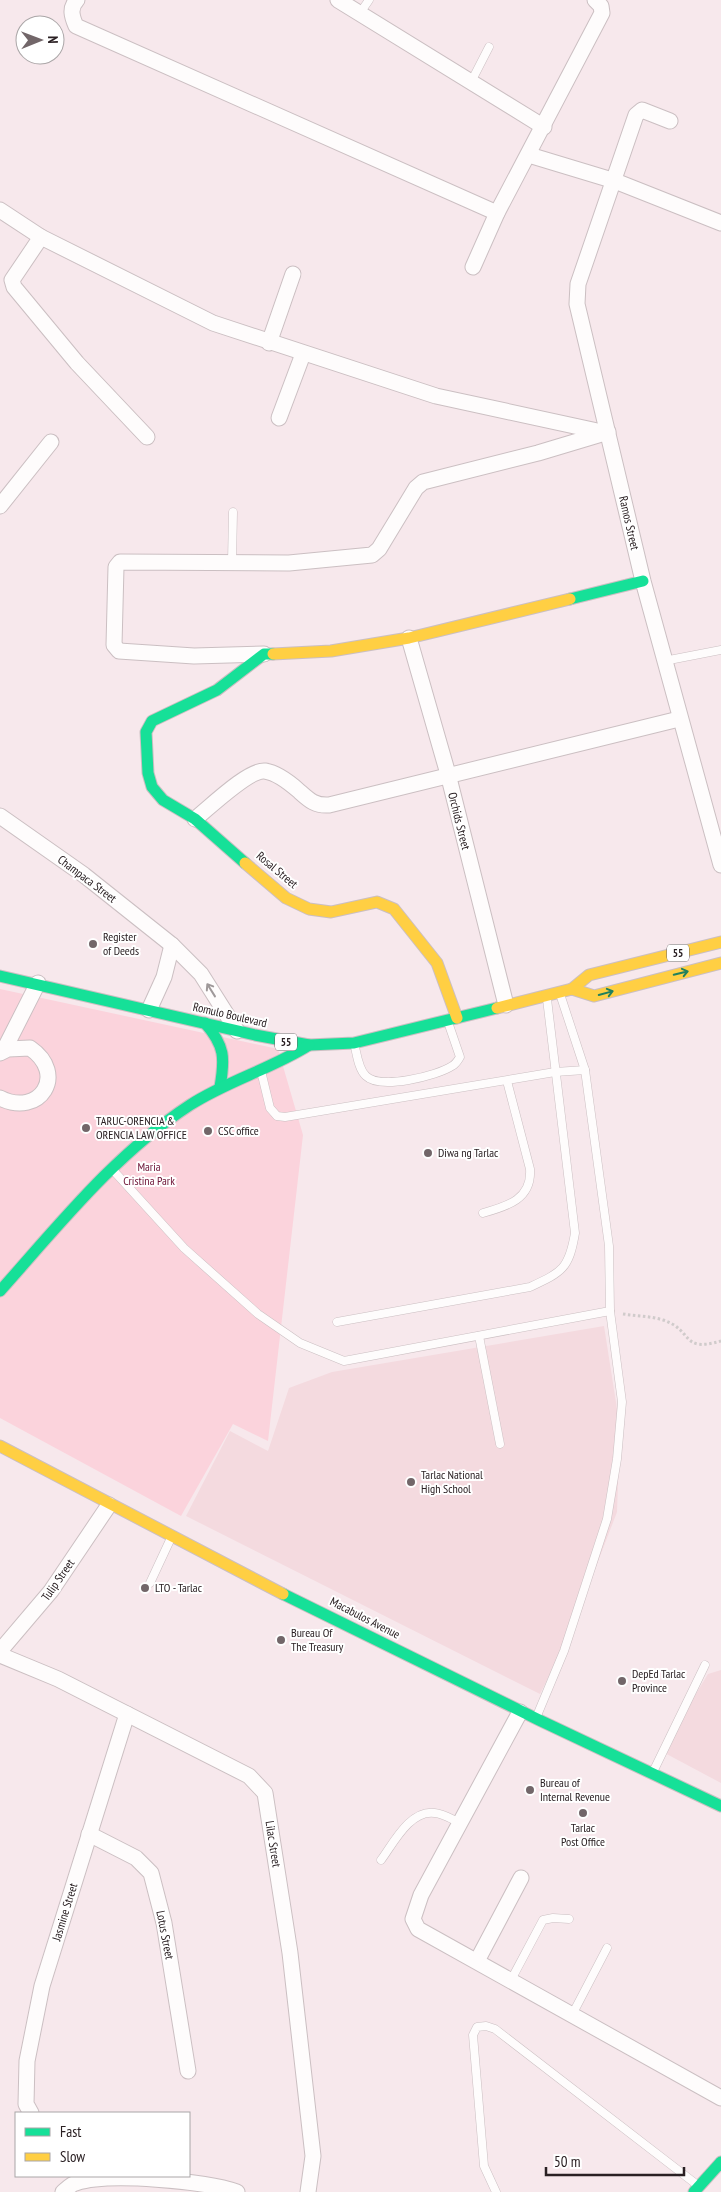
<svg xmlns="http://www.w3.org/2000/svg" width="721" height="2192" font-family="'PT Sans Narrow',sans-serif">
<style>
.built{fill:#f4dadf}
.green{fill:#fbd3dc}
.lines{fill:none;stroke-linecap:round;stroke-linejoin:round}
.lane-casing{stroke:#cbbfc2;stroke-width:9}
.street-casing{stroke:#cbbfc2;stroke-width:17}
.fast-casing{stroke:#cbbfc2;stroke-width:13}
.slow-casing{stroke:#cbbfc2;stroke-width:13}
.path{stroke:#d0cbcb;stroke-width:3;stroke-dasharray:2.5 2.5;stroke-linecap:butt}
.lane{stroke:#fefcfc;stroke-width:8}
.street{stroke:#fefcfc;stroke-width:15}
.fast{stroke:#16e098;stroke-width:11}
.slow{stroke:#ffcf43;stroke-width:11}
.oneway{stroke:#20805e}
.oneway2{stroke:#9f999a}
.poi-dot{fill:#726669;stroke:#fff;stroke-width:2}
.labels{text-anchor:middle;stroke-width:4;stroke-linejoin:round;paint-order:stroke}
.shield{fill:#fff;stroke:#6a6365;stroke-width:1}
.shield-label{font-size:11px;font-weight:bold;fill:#2a2023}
.street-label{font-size:12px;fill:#2a2023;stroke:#fff}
.poi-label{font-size:12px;fill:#2a2023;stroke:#fff;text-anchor:start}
.park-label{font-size:12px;fill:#6d1336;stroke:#fff}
</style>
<rect width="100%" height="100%" fill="#f7e8ec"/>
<g class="built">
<path d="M604 1326 620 1428 617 1512 571 1632 540 1694 186 1516 230 1431 268 1451 289 1388 332 1372Z"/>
<path d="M721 1670V1783L661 1751 708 1674Z"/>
</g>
<path class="green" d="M0 989 278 1049 303 1135 268 1441 233 1424 181 1516 0 1418Z"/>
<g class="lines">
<defs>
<g id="lane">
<path d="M360 13 369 0"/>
<path d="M471 82 489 47"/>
<path d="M232 562 233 512"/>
<path d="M664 661 721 650"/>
<path d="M355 1047C357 1056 359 1070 366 1076 380 1090 437 1076 452 1066 456 1064 458 1060 460 1057L449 1025"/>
<path d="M261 1071 270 1108 277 1116 285 1117 555 1072 585 1070"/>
<path d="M112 1169 184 1248 258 1314 300 1343 344 1361 610 1311"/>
<path d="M483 1213C508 1206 532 1199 530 1169L507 1081"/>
<path d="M337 1322 530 1287C562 1272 569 1269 575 1233L547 999"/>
<path d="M479 1336 500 1444"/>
<path d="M150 1583 171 1538"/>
<path d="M536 1718 564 1651 607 1519 617 1459 622 1402 610 1311 609 1246 585 1070 561 997"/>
<path d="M653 1772 705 1665"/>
<path d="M381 1860C393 1844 410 1809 435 1813 444 1814 453 1820 461 1823"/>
<path d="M511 1980 543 1920 553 1918 569 1919"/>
<path d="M572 2015 607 1948"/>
<path d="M496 2192 484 2166 473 2035 477 2027 486 2026 495 2029 696 2184"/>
</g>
<g id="street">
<path d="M77 0C69 8 72 17 76 26L497 213"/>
<path d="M338 0 544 127"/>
<path d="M670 121 642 110 636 115 578 284 577 304 643 581 721 865"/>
<path d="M529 155 615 181 721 223"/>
<path d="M0 210 41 237 213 323 436 396 602 432"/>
<path d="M41 237 12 280 14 287 77 363 147 437"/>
<path d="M473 267 497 213 602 13 601 6 595 0"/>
<path d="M269 343 293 274"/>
<path d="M279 418 303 354"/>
<path d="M0 506 51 442"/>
<path d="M409 638 448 774 506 1005"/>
<path d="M264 654 194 656 119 651 114 645 116 567 120 562 289 563 372 555 379 549 416 488 423 482 538 453 608 432"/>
<path d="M0 816 84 875 172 945 201 974 237 1031"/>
<path d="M195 819C209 808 249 769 265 771 278 773 290 783 299 791 309 800 315 806 329 805L679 719"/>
<path d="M149 1010 164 977 172 945"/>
<path d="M4 1050 38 983"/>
<path d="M0 1053 8 1049 30 1048C68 1074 40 1118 0 1098"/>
<path d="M0 1651 51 1591 109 1505"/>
<path d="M0 1655 58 1679 249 1776 265 1793 290 1953 313 2156 308 2192"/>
<path d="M520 1712 421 1895 413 1919 418 1929 721 2098"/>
<path d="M89 1834 136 1858 151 1873 164 1923 188 2071"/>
<path d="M477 1961 521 1878"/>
<path d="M31 2113 26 2104 27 2061 42 1986 127 1714"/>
<path d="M63 2192C67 2189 71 2184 76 2183 108 2172 205 2181 237 2192"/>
</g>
<g id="fast">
<path d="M570 599 643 581"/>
<path d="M245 863 195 819 163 800 152 787 148 773 146 732 152 721 217 690 264 654H273"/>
<path d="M0 976 255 1035 309 1045 354 1043 497 1008"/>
<path d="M205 1023C225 1046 225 1058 220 1087"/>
<path d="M0 1291C59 1225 115 1154 190 1105 227 1081 271 1069 309 1045"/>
<path d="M283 1594 539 1720 721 1806"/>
<path d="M694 2192 721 2162"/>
</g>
<g id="slow">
<path d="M273 654 331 651 409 638 570 599"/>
<path d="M245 863 286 898 309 909 331 912 377 902 394 909 437 963 457 1018"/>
<path d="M572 989 589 975 721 942"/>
<path d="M497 1008 572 989 594 996 721 963"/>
<path d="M0 1446 283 1594"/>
</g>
</defs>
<use href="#lane" class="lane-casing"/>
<use href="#street" class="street-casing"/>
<use href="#fast" class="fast-casing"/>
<use href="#slow" class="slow-casing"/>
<path class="path" d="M623 1314C636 1316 650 1316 663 1320 694 1330 680 1353 721 1341"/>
<use href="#lane" class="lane"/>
<use href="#street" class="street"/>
<use href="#fast" class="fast"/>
<use href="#slow" class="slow"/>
</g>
<defs><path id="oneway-shaft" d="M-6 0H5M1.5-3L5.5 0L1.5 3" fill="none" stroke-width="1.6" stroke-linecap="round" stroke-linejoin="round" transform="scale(1.25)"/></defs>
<g class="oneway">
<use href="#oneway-shaft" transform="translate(681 973) rotate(-14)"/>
<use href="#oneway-shaft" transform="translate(606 993) rotate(-15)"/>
</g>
<use class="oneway2" href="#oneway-shaft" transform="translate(211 990) rotate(-122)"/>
<g class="poi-dot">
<circle cx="93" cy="944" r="5"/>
<circle cx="86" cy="1128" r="5"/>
<circle cx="208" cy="1131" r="5"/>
<circle cx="428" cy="1153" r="5"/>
<circle cx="411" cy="1482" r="5"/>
<circle cx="145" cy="1588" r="5"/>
<circle cx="281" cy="1640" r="5"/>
<circle cx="622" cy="1681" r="5"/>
<circle cx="530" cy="1790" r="5"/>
<circle cx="583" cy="1813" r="5"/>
</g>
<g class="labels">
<g class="shield">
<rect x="667" y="944.5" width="22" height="17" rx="4"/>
<rect x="275" y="1033.5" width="22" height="17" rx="4"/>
</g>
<g class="shield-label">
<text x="678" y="957">55</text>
<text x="286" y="1046">55</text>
</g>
<g class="street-label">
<text transform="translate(629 523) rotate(77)" y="4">Ramos Street</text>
<text transform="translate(459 821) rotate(76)" y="4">Orchids Street</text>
<text transform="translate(277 870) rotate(40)" y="4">Rosal Street</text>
<text transform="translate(87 879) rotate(37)" y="4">Champaca Street</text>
<text transform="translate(230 1015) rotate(13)" y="4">Romulo Boulevard</text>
<text transform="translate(58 1580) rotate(-55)" y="4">Tulip Street</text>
<text transform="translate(365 1618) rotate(27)" y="4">Macabulos Avenue</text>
<text transform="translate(273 1844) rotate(81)" y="4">Lilac Street</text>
<text transform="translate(65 1912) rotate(-73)" y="4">Jasmine Street</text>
<text transform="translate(165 1935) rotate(79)" y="4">Lotus Street</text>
</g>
<g class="poi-label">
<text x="103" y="941">Register<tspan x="103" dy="14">of Deeds</tspan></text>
<text x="96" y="1125">TARUC-ORENCIA &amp;<tspan x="96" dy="14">ORENCIA LAW OFFICE</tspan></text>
<text x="218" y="1135">CSC office</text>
<text x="438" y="1157">Diwa ng Tarlac</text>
<text x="421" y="1479">Tarlac National<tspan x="421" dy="14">High School</tspan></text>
<text x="155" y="1592">LTO - Tarlac</text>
<text x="291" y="1637">Bureau Of<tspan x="291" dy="14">The Treasury</tspan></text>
<text x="632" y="1678">DepEd Tarlac<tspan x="632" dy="14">Province</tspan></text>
<text x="540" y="1787">Bureau of<tspan x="540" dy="14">Internal Revenue</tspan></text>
<text x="583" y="1832" text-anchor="middle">Tarlac<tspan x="583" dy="14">Post Office</tspan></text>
</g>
<g class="park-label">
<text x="149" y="1171">Maria<tspan x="149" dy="14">Cristina Park</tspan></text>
</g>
</g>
<rect x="15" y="2112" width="175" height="65" fill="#ffffff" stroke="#aaa6a7"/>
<rect x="25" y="2128" width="25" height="8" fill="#16e098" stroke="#aaa6a7"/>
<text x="60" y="2137" font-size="15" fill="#2a2023">Fast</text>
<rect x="25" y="2153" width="25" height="8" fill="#ffcf43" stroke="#aaa6a7"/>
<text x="60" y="2162" font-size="15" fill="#2a2023">Slow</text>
<g transform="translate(40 40) rotate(89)"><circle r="24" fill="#ffffff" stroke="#aaa6a7"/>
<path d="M0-4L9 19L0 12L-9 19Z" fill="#726669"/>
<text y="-8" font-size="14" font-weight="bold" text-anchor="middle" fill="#2a2023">N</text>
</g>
<path d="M546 2167v8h138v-8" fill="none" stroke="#2a2023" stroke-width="2.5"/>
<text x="554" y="2167" font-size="15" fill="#2a2023" stroke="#ffffff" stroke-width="4" paint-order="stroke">50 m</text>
</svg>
